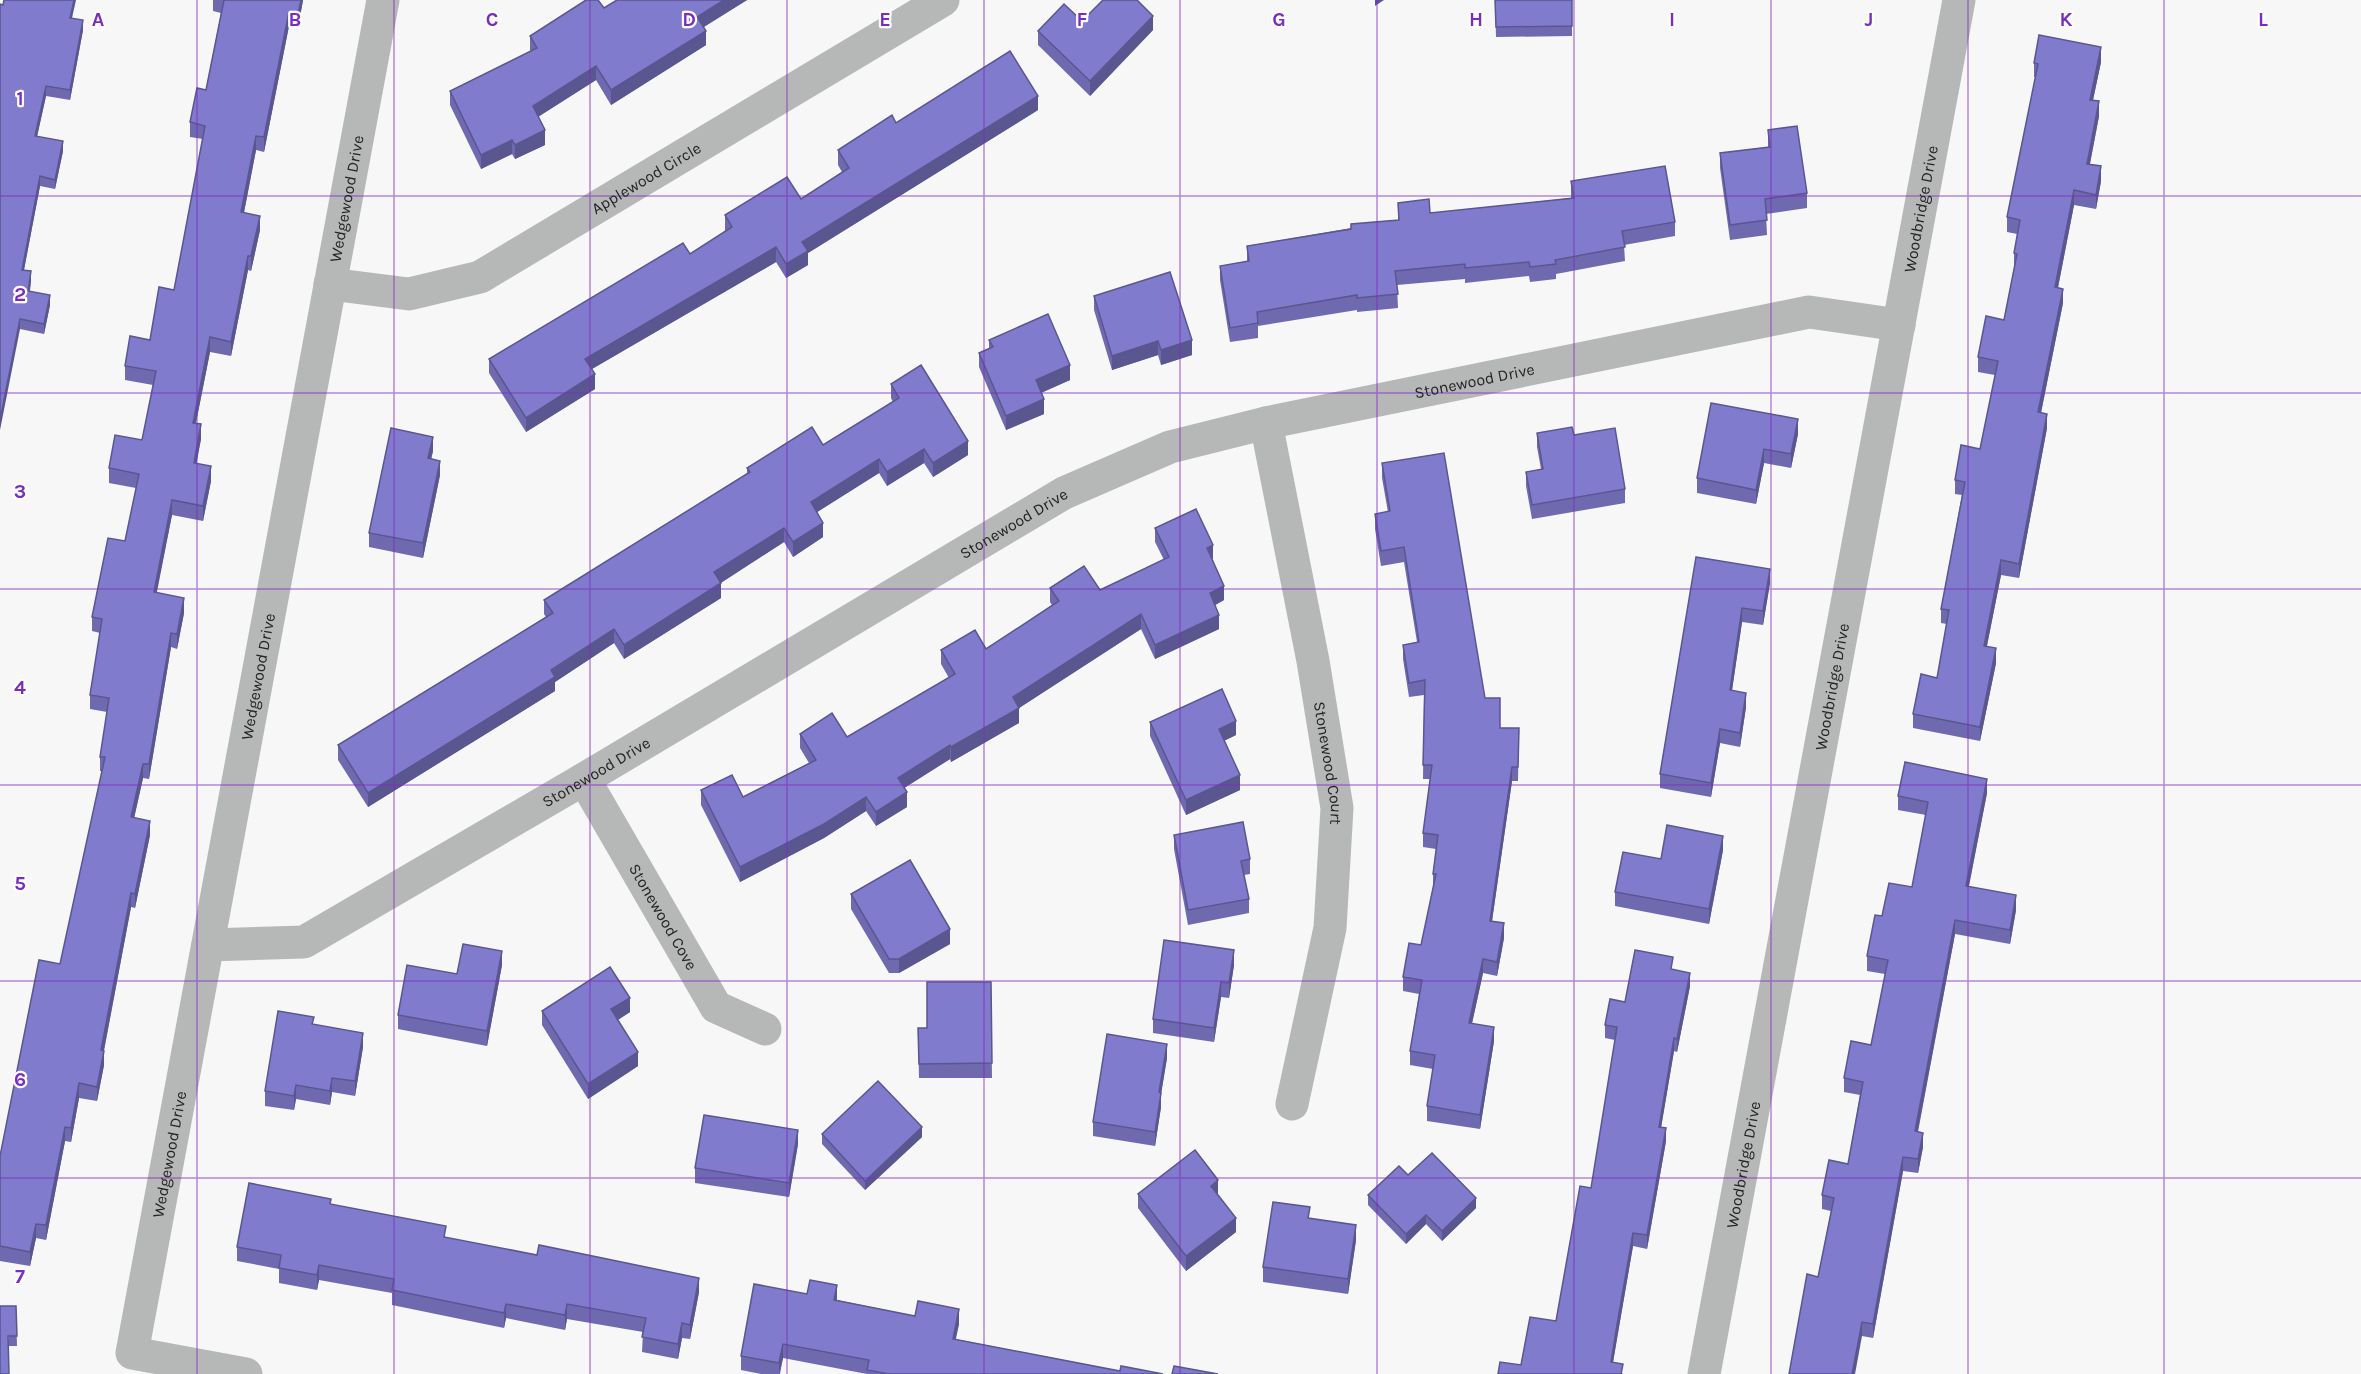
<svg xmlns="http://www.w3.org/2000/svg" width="2361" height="1374" font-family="Karla,sans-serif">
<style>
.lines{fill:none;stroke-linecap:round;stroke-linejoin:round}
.minor{stroke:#b6b7b7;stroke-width:33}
.wall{fill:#6f6ab0}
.shaded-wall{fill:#5a5690}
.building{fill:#817bcd;stroke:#5a5690;stroke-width:1.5}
.grid{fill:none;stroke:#7b2cbf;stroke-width:1.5;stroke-opacity:0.55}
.labels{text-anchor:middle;stroke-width:4.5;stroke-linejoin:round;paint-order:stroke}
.street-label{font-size:16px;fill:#242425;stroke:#fff}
.grid-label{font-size:20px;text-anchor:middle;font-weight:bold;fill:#7b2cbf;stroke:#fff;stroke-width:4.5;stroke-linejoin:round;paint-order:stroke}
</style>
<rect width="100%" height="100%" fill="#f7f7f8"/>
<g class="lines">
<g class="minor">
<path id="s1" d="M330 284 409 294 480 277 943 0"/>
<path id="s2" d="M1266 423 1313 661 1337 808 1330 928 1292 1104"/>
<path id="s3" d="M584 779 716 1007 765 1029"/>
<path id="s4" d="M208 945 304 942 584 779 1064 493 1170 447 1266 423 1809 312 1899 325"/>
<path id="s5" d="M246 1374 132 1353 383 0"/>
<path id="s6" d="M1704 1374 1959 0"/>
</g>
</g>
<g class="wall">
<path d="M213 0H303L298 28 289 26 264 152 256 150 244 213 260 230 251 271 248 270 231 356 210 352 196 423 201 439 196 463 211 481 203 521 172 515 156 593 184 613 177 649 171 647 149 779 143 778 134 818 150 835 135 908 131 907 104 1051V1065L97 1101 79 1098 71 1142 65 1141 46 1240 36 1238 30 1266 0 1261V1156L60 964 102 771H100V757L107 712 90 709V695L100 633 92 631V617L125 541 136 488 109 483V468L142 440 153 385 125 380V366L150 340 174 290 203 139 190 137V122L206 90 221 13 213 11Z"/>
<path d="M617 0H747L704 27 706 45 611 105 596 80 538 117 545 145 515 159 512 154 481 169 450 105V91L531 52 530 50V36L604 8Z"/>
<path d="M1495 0H1572V36L1496 37Z"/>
<path d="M3 5 72 18 83 30 70 100 46 96 37 136 63 151 55 189 40 186 24 270 31 281 30 291 50 305 44 334 20 329Z"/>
<path d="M1082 21 1153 30 1090 96 1038 45V31Z"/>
<path d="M2101 62 2093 100 2099 116 2090 164 2101 181 2096 209 2074 205 2058 288 2063 303 2041 413 2047 428 2019 578 2001 575 1987 646 1996 663 1980 741 1913 728V714L1937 678 1947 624 1941 623V609L1962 495 1955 494V480L1980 449 1995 375 1978 372V357L2004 320 2014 268V253L2017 234 2007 232V217L2036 77H2034V63Z"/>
<path d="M1038 110 808 253V265L786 278 776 262 592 369 595 389 526 432 489 373V359L690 254 726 231 725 230V215L801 199 842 172 838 165V150L896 123Z"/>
<path d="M1768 130 1807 193V208L1766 214 1767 235 1730 240 1720 168V153L1768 147Z"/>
<path d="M1571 181 1675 222V236L1624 245 1625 261 1556 274V279L1530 282 1529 276 1465 283V279L1397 285 1398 308 1357 312V310L1258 326V338L1230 342 1220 280V266L1247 261V246L1398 220V203L1430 213 1571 198Z"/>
<path d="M1094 296 1192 355 1161 365 1158 355 1112 370 1094 310Z"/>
<path d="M989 340 1070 380 1041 393 1044 414 1006 430 979 367V353L989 348Z"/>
<path d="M891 384 968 455 933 477 924 463 887 486 879 473 817 512 823 537 793 557 784 542 721 583V598L624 659 614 643 555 682V691L368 807 338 760V745L546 617 544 614V600L747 474V468L823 445 893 402 891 398Z"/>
<path d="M1537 433 1574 435 1625 489V503L1532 519 1526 486V472L1541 469 1537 447Z"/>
<path d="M1798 434 1791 468 1764 463 1756 504 1697 493V478Z"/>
<path d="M433 451 431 459 440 475 423 558 369 547V533Z"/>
<path d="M1382 463 1485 698 1500 728H1519L1518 781H1512L1492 921 1504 938 1497 976 1483 973 1472 1023 1494 1041 1480 1129 1427 1121V1106L1433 1069 1410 1065V1051L1419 994 1403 991V977L1421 945 1433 887V874L1436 849 1423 847V833L1430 779H1423L1424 695 1409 697 1403 659V645L1417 642 1404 562 1381 566 1375 529V514L1388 512 1382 478Z"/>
<path d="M1155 528 1213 560 1224 600 1215 605 1219 629 1155 659 1141 629 1019 708V723L951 762 950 759 904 788 907 807 876 826 866 811 824 838 740 882 701 805V790L743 797 809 763 800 748V734L847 737 949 678 941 664V650L986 649 1052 605 1050 602V588L1100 590 1164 560 1155 542Z"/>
<path d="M1696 557 1770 583 1763 625 1742 622 1732 690 1746 707 1740 747 1720 743 1711 797 1660 788V774Z"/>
<path d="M1150 722 1236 735 1224 741 1240 790 1186 815 1150 736Z"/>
<path d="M1987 793 1969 886 2016 910 2010 944 1955 934 1918 1132 1923 1147 1918 1173 1903 1171 1873 1338 1862 1336 1818 1277 1831 1211 1822 1209V1195L1848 1164 1860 1095 1844 1092V1078L1871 1045 1885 974 1867 971V956L1912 887 1926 815 1898 810V796Z"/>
<path d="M1174 835 1250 859V874L1244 875 1249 899V913L1188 925 1174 849Z"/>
<path d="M1723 850 1709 924 1615 906V892L1661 859Z"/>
<path d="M851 894 950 944 899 973H889L851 909Z"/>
<path d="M502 965 487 1046 398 1029V1015L457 974Z"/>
<path d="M1234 965 1229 998 1221 997 1214 1042 1153 1033V1019Z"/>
<path d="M1673 969 1690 986 1677 1052 1674 1051 1661 1127 1666 1141 1647 1249 1633 1246 1618 1332 1613 1362 1623 1374 1521 1365 1556 1321 1591 1188 1615 1040 1605 1038V1025L1625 1002Z"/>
<path d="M991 982 992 1078H919L918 1028H927Z"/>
<path d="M542 1011 630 1012 618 1020 638 1066 588 1099 542 1025Z"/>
<path d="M314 1024 363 1047 355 1096 332 1092 330 1105 296 1099 294 1110 265 1106V1091Z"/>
<path d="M1167 1058 1161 1093V1107L1155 1146 1093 1136V1122Z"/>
<path d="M822 1134 922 1137 865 1190 822 1144Z"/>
<path d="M798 1144 789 1197 695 1183V1168Z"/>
<path d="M1408 1175 1476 1208 1442 1241 1426 1224 1406 1244 1368 1205V1195Z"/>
<path d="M1138 1194 1218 1195 1236 1232 1186 1271 1138 1208Z"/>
<path d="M331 1205 446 1238 699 1292 690 1339 682 1338 678 1359 642 1352 643 1332 567 1319 565 1330 506 1318 504 1328 392 1305V1293L319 1280 317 1290 279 1283V1269L237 1261V1247Z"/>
<path d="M1310 1218 1356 1240 1348 1294 1263 1282V1267Z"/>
<path d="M837 1300 915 1316 959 1324 955 1339 1120 1371 1163 1374H867L783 1358 780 1374H761L741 1370V1356Z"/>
<path d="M16 1306 17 1346H8L0 1374Z"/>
</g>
<g class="shaded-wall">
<path d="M74 0H76L70 27V18Z"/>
<path d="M301 0H303L298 28V14Z"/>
<path d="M724 0H747L697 31V17Z"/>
<path d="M1375 0H1384L1375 6Z"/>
<path d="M289 12V26L264 152V137Z"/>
<path d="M1153 16V30L1090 96V81Z"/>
<path d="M83 20V30L70 100V90Z"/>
<path d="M706 31V45L611 105V90Z"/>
<path d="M2101 47V62L2090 114V100Z"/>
<path d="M596 66V80L533 120V106Z"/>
<path d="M46 86V96L35 146V136Z"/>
<path d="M1038 96V110L808 253V265L786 278V264L802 242Z"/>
<path d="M2099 101V116L2087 178V164Z"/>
<path d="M545 130V145L515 159V145Z"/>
<path d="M256 136V150L241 227V212Z"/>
<path d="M512 140V154L481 169V155Z"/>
<path d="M63 141V151L55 189V180Z"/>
<path d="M2101 166V181L2096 209V195Z"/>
<path d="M40 176V186L22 280V270Z"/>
<path d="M2074 190V205L2055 302V287Z"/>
<path d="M260 216V230L251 271V256Z"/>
<path d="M776 247V262L585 373V359Z"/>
<path d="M248 256V270L231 356V342Z"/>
<path d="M31 271V281L28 300V291Z"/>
<path d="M2063 289V303L2038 427V412Z"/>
<path d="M50 295V305L44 334V324Z"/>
<path d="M20 319V329L0 430V420Z"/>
<path d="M210 337V352L193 437V423Z"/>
<path d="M1192 340V355L1161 365V350Z"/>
<path d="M1158 341V355L1112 370V356Z"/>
<path d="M1070 365V380L1036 395V380Z"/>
<path d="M595 374V389L526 432V418Z"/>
<path d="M1044 399V414L1006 430V416Z"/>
<path d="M2047 414V428L2019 578V564Z"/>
<path d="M1798 419V434L1791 468V454Z"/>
<path d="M201 424V439L194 477V463Z"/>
<path d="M433 437V451L428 472V458Z"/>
<path d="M968 441V455L933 477V463Z"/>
<path d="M924 449V463L887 486V472Z"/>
<path d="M1764 449V463L1756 504V490Z"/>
<path d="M879 459V473L811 516V502Z"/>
<path d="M440 461V475L423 558V543Z"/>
<path d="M211 466V481L203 521V506Z"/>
<path d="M172 500V515L154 607V592Z"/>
<path d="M823 523V537L793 557V542Z"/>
<path d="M784 528V542L714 587V572Z"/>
<path d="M1213 545V560L1207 548Z"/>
<path d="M2001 560V575L1984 660V646Z"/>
<path d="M1770 569V583L1763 625V611Z"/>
<path d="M721 583V598L624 659V645Z"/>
<path d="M1224 586V600L1210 608V593Z"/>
<path d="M184 598V613L177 649V634Z"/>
<path d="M1742 608V622L1730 704V690Z"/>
<path d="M1141 614V629L1013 712V697Z"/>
<path d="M1219 615V629L1155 659V645Z"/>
<path d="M614 629V643L555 682V691L368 807V793Z"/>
<path d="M171 633V647L149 779V764Z"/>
<path d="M1996 648V663L1980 741V727Z"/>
<path d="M1746 693V707L1740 747V733Z"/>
<path d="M1019 708V723L951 762V747Z"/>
<path d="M1236 721V735L1219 743V729Z"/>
<path d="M1720 729V743L1711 797V783Z"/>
<path d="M950 745V759L898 792V778Z"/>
<path d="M143 764V778L131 832V817Z"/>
<path d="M1512 767V781L1490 935V921Z"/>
<path d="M1240 775V790L1186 815V800Z"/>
<path d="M1987 779V793L1966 900V886Z"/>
<path d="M907 792V807L876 826V812Z"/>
<path d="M866 797V811L824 838 740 882V867Z"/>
<path d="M150 821V835L135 908V894Z"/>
<path d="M1723 836V850L1709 924V909Z"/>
<path d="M131 893V907L101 1065V1050Z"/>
<path d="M2016 895V910L2010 944V930Z"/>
<path d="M1955 920V934L1915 1145V1131Z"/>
<path d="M1504 923V938L1497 976V962Z"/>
<path d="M950 929V944L899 973V959Z"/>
<path d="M1234 950V965L1229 998V983Z"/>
<path d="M502 951V965L487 1046V1031Z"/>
<path d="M1483 959V973L1469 1037V1023Z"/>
<path d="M1690 973V986L1677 1052V1039Z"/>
<path d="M1221 982V997L1214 1042V1028Z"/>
<path d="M630 998V1012L611 1024V1009Z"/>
<path d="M1494 1027V1041L1480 1129V1115Z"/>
<path d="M363 1033V1047L355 1096V1081Z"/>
<path d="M1674 1038V1051L1659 1140V1127Z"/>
<path d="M1167 1044V1058L1159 1107V1092Z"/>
<path d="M104 1051V1065L97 1101V1087Z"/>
<path d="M638 1052V1066L588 1099V1084Z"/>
<path d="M332 1078V1092L330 1105V1091Z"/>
<path d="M79 1083V1098L71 1142V1128Z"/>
<path d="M296 1085V1099L294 1110V1096Z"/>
<path d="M1161 1093V1107L1155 1146V1132Z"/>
<path d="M65 1127V1141L46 1240V1225Z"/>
<path d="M922 1127V1137L865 1190V1181Z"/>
<path d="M1666 1128V1141L1647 1249V1235Z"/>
<path d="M798 1130V1144L789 1197V1183Z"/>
<path d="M1923 1133V1147L1918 1173V1159Z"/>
<path d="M1903 1157V1171L1873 1338V1324Z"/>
<path d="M1218 1180V1195L1211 1186Z"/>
<path d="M1476 1198V1208L1442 1241V1231Z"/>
<path d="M1426 1215V1224L1406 1244V1234Z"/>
<path d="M1236 1218V1232L1186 1271V1256Z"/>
<path d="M36 1224V1238L30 1266V1252Z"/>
<path d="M1356 1225V1240L1348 1294V1279Z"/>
<path d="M1633 1233V1246L1611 1374V1362Z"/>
<path d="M319 1265V1280L317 1290V1275Z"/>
<path d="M699 1278V1292L690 1339V1325Z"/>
<path d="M837 1285V1299L834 1314V1300Z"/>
<path d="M506 1304V1318L504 1328V1313Z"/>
<path d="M567 1304V1319L565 1330V1315Z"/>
<path d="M959 1309V1324L953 1353V1339Z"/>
<path d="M1862 1322V1336L1855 1374H1852Z"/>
<path d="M682 1323V1338L678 1359V1344Z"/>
<path d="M783 1344V1358L779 1374V1363Z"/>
</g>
<g class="building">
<path d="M4 0H74L70 18 83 20 70 90 46 86 35 136 63 141 55 180 40 176 22 270 31 271 28 291 50 295 44 324 20 319 0 420V4L3 5Z"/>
<path d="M224 0H301L298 14 289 12 264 137 256 136 241 212 260 216 251 256H248L231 342 210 337 193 423 201 424 194 463 211 466 203 506 172 500 154 592 184 598 177 634 171 633 149 764H143L131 817 150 821 135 894 131 893 101 1050 104 1051 97 1087 79 1083 71 1128 65 1127 46 1225 36 1224 30 1252 0 1246V1156L39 960 60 964 105 757H100L109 698 90 695 102 619 92 617 108 538 125 541 139 474 109 468 115 435 142 440 156 371 125 366 130 336 150 340 159 287 174 290 205 126 190 122 197 88 206 90Z"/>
<path d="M586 0H598L604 8 617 0H724L697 17 706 31 611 90 596 66 533 106 545 130 515 145 512 140 481 155 450 91 537 48 530 36Z"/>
<path d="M1103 0H1137L1153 16 1090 81 1038 31 1064 4 1082 21Z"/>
<path d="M1495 0H1572V26L1496 27Z"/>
<path d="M2039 35 2101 47 2090 100 2099 101 2087 164 2101 166 2096 195 2074 190 2055 287 2063 289 2038 412 2047 414 2019 564 2001 560 1984 646 1996 648 1980 727 1913 714 1921 674 1937 678 1949 610 1941 609 1965 482 1955 480 1961 445 1980 449 1998 361 1978 357 1986 316 2004 320 2017 254 2014 253 2020 220 2007 217 2038 64 2034 63Z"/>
<path d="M1010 51 1038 96 802 242 808 251 786 264 776 247 585 359 595 374 526 418 489 359 683 243 690 254 732 227 725 215 787 177 801 199 849 168 838 150 892 115 896 123Z"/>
<path d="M1797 126 1807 193 1765 199 1767 220 1730 225 1720 153 1770 147 1768 130Z"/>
<path d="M1665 166 1675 222 1622 231 1625 247 1555 260 1556 264 1530 267 1529 262 1465 268V264L1395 271 1398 294 1357 298V295L1257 312 1258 323 1230 328 1220 266 1249 261 1247 246 1351 229V224L1399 220 1398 203 1429 199 1430 213 1574 198 1571 181Z"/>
<path d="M1170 272 1192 340 1161 350 1158 341 1112 356 1094 296Z"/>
<path d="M1048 314 1070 365 1036 380 1044 399 1006 416 979 353 993 347 989 340Z"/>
<path d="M921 365 968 441 933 463 924 449 887 472 879 459 811 502 823 523 793 542 784 528 714 572 721 583 624 645 614 629 551 670 555 677 368 793 338 745 553 613 544 600 750 472 747 468 812 427 823 445 899 398 891 384Z"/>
<path d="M1711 403 1798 419 1791 454 1764 449 1756 490 1697 478Z"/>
<path d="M1572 427 1574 435 1615 428 1625 489 1532 505 1526 472 1543 469 1537 433Z"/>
<path d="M391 428 433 437 428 458 440 461 423 543 369 533Z"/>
<path d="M1444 453 1485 698H1500V728H1519L1518 767H1512L1490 921 1504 923 1497 962 1483 959 1469 1023 1494 1027 1480 1115 1427 1106 1435 1055 1410 1051 1422 980 1403 977 1409 943 1421 945 1436 874H1433L1438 835 1423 833 1432 765H1423L1425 680 1409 683 1403 645 1419 642 1404 547 1381 551 1375 514 1390 511 1382 463Z"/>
<path d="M1196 509 1213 545 1207 548 1224 586 1210 593 1219 615 1155 645 1141 614 1013 697 1019 708 951 747 950 745 898 778 907 792 876 812 866 797 824 824 740 867 701 790 732 775 743 797 816 760 800 734 832 713 847 737 955 674 941 650 975 630 986 649 1059 601 1050 588 1084 566 1100 590 1169 557 1155 528Z"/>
<path d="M1696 557 1770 569 1763 611 1742 608 1730 690 1746 693 1740 733 1720 729 1711 783 1660 774Z"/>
<path d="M1222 689 1236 721 1219 729 1240 775 1186 800 1150 722Z"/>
<path d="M1905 762 1987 779 1966 886 2016 895 2010 930 1955 920 1915 1131 1923 1133 1918 1159 1903 1157 1873 1324 1862 1322 1852 1374H1789L1807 1274 1818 1277 1834 1198 1822 1195 1829 1160 1848 1164 1863 1082 1844 1078 1851 1041 1871 1045 1888 960 1867 956 1875 915 1882 916 1889 883 1912 887 1928 802 1898 796Z"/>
<path d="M1243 822 1250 859 1241 861 1249 899 1188 910 1174 835Z"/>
<path d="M1667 825 1723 836 1709 909 1615 892 1623 852 1661 859Z"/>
<path d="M910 860 950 929 899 959H889L851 894Z"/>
<path d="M1164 940 1234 950 1229 983 1221 982 1214 1028 1153 1019Z"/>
<path d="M463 944 502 951 487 1031 398 1015 407 965 457 974Z"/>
<path d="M1635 950 1673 957 1671 969 1690 973 1677 1039 1674 1038 1659 1127 1666 1128 1647 1235 1633 1233 1618 1319 1611 1362 1623 1364 1621 1374H1498L1500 1362 1521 1365 1530 1317 1556 1321 1580 1186 1591 1188 1617 1027 1605 1025 1610 999 1625 1002Z"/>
<path d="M610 967 630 998 611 1009 638 1052 588 1084 542 1011Z"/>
<path d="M927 982H991L992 1063 919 1064 918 1028H927Z"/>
<path d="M278 1011 314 1017 312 1024 363 1033 355 1081 332 1078 330 1091 296 1085 294 1096 265 1091Z"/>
<path d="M1107 1034 1167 1044 1159 1092 1161 1093 1155 1132 1093 1122Z"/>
<path d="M878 1081 922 1127 865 1181 822 1134Z"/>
<path d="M704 1115 798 1130 789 1183 695 1168Z"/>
<path d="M1195 1150 1218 1180 1211 1186 1236 1218 1186 1256 1138 1194Z"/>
<path d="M1432 1153 1476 1198 1442 1231 1426 1215 1406 1234 1368 1195 1399 1166 1408 1175Z"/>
<path d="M249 1183 331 1199 330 1204 446 1226 444 1237 537 1255 539 1245 699 1278 690 1325 682 1323 678 1344 642 1337 646 1318 567 1304 565 1315 506 1304 504 1313 392 1290 394 1279 319 1265 317 1275 279 1268 281 1255 237 1247Z"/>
<path d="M1273 1202 1310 1207 1308 1218 1356 1225 1348 1279 1263 1267Z"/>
<path d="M810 1280 837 1285 834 1300 915 1316 918 1301 959 1309 953 1339 1120 1371 1121 1366 1163 1374H889L867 1370 869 1360 783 1344 779 1363 741 1356 754 1284 807 1294Z"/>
<path d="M0 1306H16L17 1336H8L9 1374H0Z"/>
<path d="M1174 1366 1218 1374H1172Z"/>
</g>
<path class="grid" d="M197 0V1374M394 0V1374M590 0V1374M787 0V1374M984 0V1374M1180 0V1374M1377 0V1374M1574 0V1374M1771 0V1374M1968 0V1374M2164 0V1374M0 196H2361M0 393H2361M0 589H2361M0 785H2361M0 981H2361M0 1178H2361"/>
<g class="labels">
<g class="street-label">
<text dy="6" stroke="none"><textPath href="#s1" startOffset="346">Applewood Circle</textPath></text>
<text dy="6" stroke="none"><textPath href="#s5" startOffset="1290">Wedgewood Drive</textPath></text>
<text dy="6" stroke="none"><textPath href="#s6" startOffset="1185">Woodbridge Drive</textPath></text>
<text dy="6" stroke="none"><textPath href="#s4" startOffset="1406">Stonewood Drive</textPath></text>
<text dy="6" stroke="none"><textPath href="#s4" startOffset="920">Stonewood Drive</textPath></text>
<text dy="6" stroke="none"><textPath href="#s5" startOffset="804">Wedgewood Drive</textPath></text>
<text dy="6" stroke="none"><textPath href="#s6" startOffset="699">Woodbridge Drive</textPath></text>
<text dy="6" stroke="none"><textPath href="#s2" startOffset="346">Stonewood Court</textPath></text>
<text dy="6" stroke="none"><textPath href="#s4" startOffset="434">Stonewood Drive</textPath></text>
<text dy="6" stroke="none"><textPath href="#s3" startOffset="159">Stonewood Cove</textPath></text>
<text dy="6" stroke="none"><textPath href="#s5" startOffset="318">Wedgewood Drive</textPath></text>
<text dy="6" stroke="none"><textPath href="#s6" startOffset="213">Woodbridge Drive</textPath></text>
</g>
</g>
<g class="grid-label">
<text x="98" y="26">A</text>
<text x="295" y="26">B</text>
<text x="492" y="26">C</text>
<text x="689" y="26">D</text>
<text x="885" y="26">E</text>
<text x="1082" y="26">F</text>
<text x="1279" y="26">G</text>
<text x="1476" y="26">H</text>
<text x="1672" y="26">I</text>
<text x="1869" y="26">J</text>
<text x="2066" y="26">K</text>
<text x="2263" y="26">L</text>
<text x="20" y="105">1</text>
<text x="20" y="301">2</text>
<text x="20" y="498">3</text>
<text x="20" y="694">4</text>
<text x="20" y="890">5</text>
<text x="20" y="1086">6</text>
<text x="20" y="1283">7</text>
</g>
</svg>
